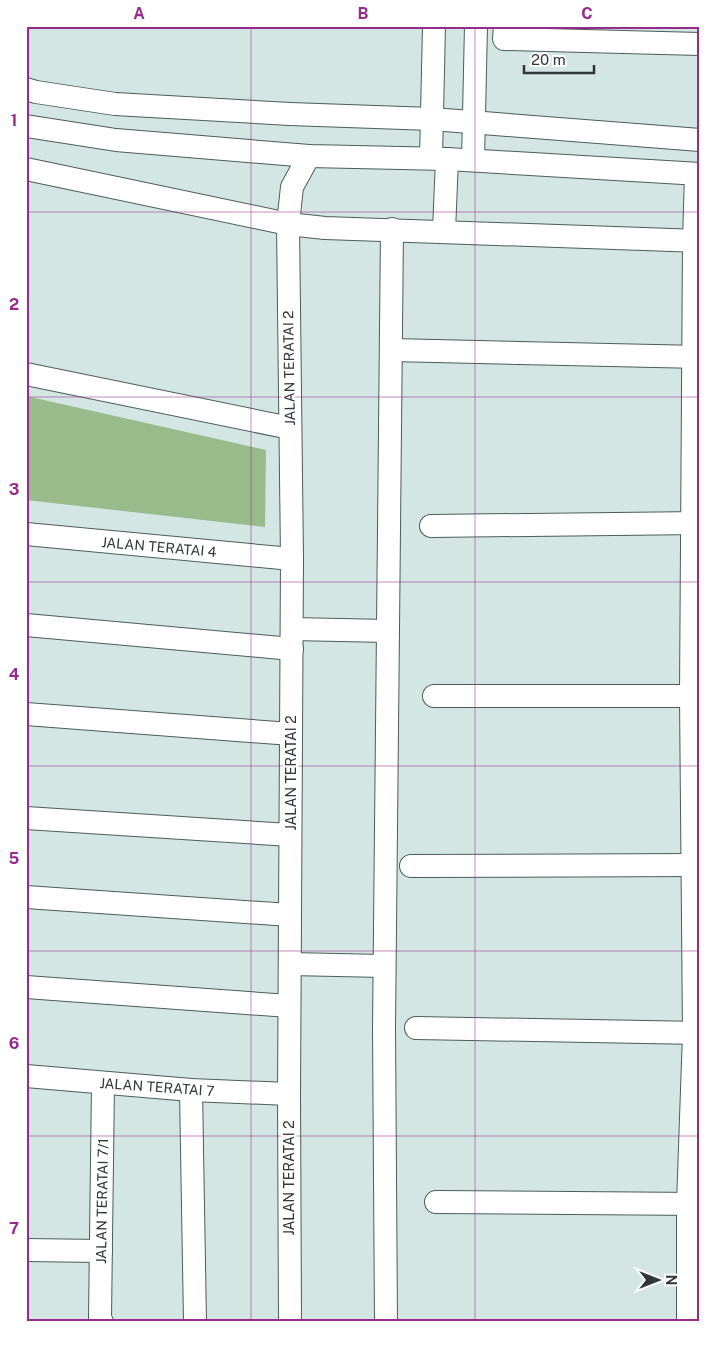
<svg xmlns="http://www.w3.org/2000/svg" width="726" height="1348" font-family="'Public Sans',sans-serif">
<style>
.green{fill:#99ba8a}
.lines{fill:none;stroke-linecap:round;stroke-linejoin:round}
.minor-casing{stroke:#4c5c5c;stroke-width:24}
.minor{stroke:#fff;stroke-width:22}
.grid{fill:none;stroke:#972b8c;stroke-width:1;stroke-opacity:0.55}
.labels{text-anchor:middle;stroke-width:5;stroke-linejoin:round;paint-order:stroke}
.street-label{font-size:14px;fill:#303736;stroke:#fff}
.neatline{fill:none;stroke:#972b8c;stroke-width:2}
.grid-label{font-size:16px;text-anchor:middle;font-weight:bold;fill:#972b8c}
</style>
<rect width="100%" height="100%" fill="#d3e6e4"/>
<path class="green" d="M26 396 266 450 265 527 26 500Z"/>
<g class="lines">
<defs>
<g id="minor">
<path d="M505 26 504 39 700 44"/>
<path d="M26 89 36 92 115 104 290 114 432 119 700 140"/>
<path d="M26 126 116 140 309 156 447 159 700 174"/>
<path d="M431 158 434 26"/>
<path d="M473 160 476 26"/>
<path d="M26 169 288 224 325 228 700 241"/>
<path d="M444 231 447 159"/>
<path d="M391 350 700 357"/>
<path d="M26 374 290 428"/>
<path d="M431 526 700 523"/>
<path d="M26 534 292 559"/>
<path d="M26 625 292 649"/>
<path d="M292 629 388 631"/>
<path d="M434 696H691"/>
<path d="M26 714 291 734"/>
<path d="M26 818 290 835"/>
<path d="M411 866 700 865"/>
<path d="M26 897 290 915"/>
<path d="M290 964 384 966"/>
<path d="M26 987 289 1006"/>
<path d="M416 1028 700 1033"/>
<path d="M26 1076 191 1090 289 1094"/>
<path d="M191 1090 195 1322"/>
<path d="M436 1202 700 1204"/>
<path d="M26 1250 101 1251"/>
<path d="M102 1322 100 1318 103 1083"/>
<path d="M290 1322 289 1094 292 559 288 224 292 187 309 156"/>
<path d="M386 1322 384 1028 392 229"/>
<path d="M688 1322V1204L694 1033 691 696 694 241 696 174"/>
</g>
</defs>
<use href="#minor" class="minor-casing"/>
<use href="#minor" class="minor"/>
</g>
<path class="grid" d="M251 26V1322M475 26V1322M26 212H700M26 397H700M26 582H700M26 766H700M26 951H700M26 1136H700"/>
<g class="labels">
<g class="street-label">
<text transform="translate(289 368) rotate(-91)" y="5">JALAN TERATAI 2</text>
<text transform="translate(159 547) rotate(5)" y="5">JALAN TERATAI 4</text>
<text transform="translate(291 773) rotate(-90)" y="5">JALAN TERATAI 2</text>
<text transform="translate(157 1087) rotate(4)" y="5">JALAN TERATAI 7</text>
<text transform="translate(289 1178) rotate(-90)" y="5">JALAN TERATAI 2</text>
<text transform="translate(102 1201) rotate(-89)" y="5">JALAN TERATAI 7/1</text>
</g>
</g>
<rect width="726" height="1348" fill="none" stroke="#ffffff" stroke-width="55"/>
<g transform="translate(658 1280) rotate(90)" stroke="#ffffff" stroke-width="4" paint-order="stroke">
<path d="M0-4L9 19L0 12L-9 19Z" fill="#303736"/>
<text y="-8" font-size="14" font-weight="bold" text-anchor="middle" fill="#303736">N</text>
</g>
<path d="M524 65v8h70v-8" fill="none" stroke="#303736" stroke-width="2.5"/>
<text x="531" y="65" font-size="15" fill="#303736" stroke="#ffffff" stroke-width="4" paint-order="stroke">20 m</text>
<rect x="28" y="28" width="670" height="1292" class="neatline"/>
<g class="grid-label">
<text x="139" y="19">A</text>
<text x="363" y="19">B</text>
<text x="587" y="19">C</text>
<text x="14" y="126">1</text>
<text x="14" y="310">2</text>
<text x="14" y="495">3</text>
<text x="14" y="680">4</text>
<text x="14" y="864">5</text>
<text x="14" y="1049">6</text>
<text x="14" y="1234">7</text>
</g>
</svg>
